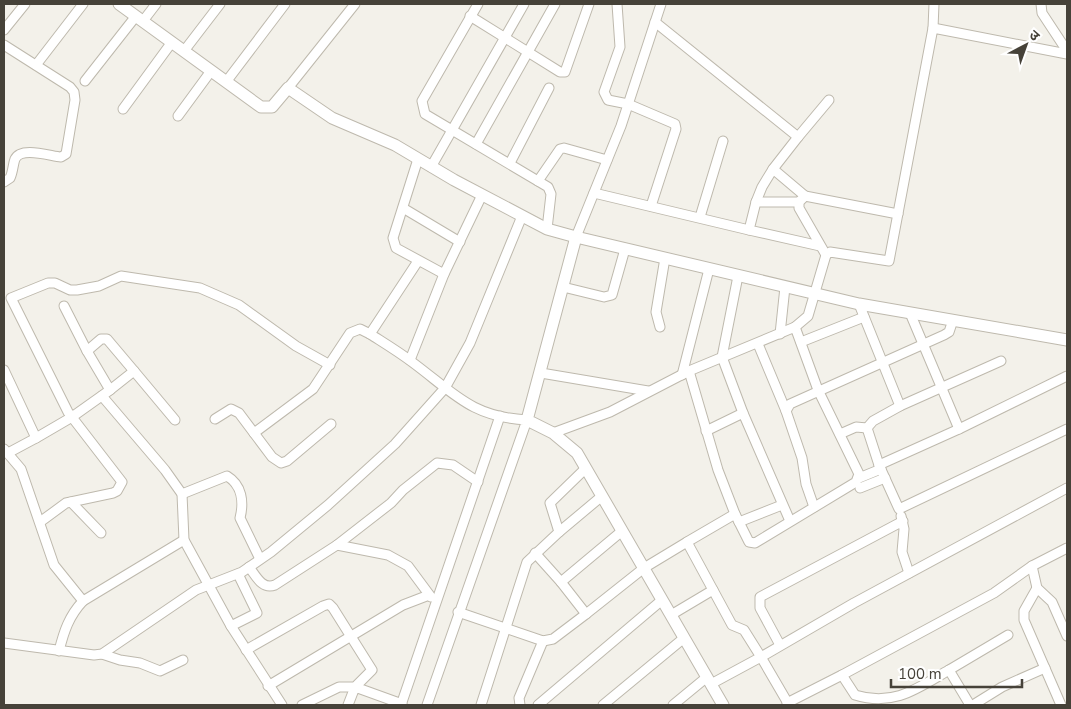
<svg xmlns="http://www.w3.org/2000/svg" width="1071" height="709" font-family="'Nunito Sans','Noto Sans Devanagari',sans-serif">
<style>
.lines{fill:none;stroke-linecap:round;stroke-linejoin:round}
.minor-casing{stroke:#beb9ad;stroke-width:11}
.tertiary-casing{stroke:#beb9ad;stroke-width:13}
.minor{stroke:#fff;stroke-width:9}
.tertiary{stroke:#fff;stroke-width:11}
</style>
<rect width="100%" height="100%" fill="#f3f1ea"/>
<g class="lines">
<defs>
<g id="minor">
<path d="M478 4 422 101 425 114 548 187 551 194 547 229"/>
<path d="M617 4 620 47 604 92 608 100 628 104 675 124 676 129 651 206"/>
<path d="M1041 4 1042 13 1067 51"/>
<path d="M470 16 560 72H565L589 4"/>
<path d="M143 21 156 4"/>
<path d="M655 22 798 137 773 169 805 196"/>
<path d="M933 28 934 4"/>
<path d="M4 30 25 4"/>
<path d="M4 45 70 87 74 92 75 100 66 154 61 157C50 156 21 146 15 159 13 164 13 172 10 178L4 182"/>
<path d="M184 51 220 4"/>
<path d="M36 65 83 4"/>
<path d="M85 81 136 16"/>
<path d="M226 82 285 4"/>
<path d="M288 88 355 4"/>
<path d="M123 109 172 42"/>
<path d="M178 116 211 71"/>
<path d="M798 137 829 100"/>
<path d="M476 144 555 4"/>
<path d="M418 159 393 238 396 248 444 274 482 195"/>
<path d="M510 163 549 88"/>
<path d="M431 167 524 4"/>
<path d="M538 181 560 149 564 148 607 160"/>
<path d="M594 193 749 230"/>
<path d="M756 202 762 187 773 169"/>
<path d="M799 202H756L749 230 820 246"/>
<path d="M403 208 460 242"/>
<path d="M700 217 723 141"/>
<path d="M576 237 621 126 661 4"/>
<path d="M826 255 799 208V202L805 196 898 214"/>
<path d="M738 276 722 357 743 413"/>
<path d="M563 287 604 297 612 295 625 249"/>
<path d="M859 304 900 406 873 421 867 428 879 465 899 509 1067 429"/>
<path d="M910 313 959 429 1067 376"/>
<path d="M660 327 656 312 665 258"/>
<path d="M795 327 808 316 826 255 830 252 889 261 933 28 1067 54"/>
<path d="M370 334C384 343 399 352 412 362 454 393 471 417 527 420L427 705"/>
<path d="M780 334 785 287"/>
<path d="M801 342 864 317"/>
<path d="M758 344 786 411"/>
<path d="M87 351 101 339H107L134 371 110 390"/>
<path d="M410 360 444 274"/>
<path d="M4 370 36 438 8 453"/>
<path d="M134 371 175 420"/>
<path d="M689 371 795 327 818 390 859 474 856 482 755 543 749 542 735 514"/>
<path d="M541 373 648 391"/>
<path d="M682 375 709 269"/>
<path d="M102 396 165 470 182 494 184 540 231 626 282 705"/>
<path d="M900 406 1001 361"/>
<path d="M215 419 231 409 239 413 254 433 313 389 350 333 360 329 370 334 418 261"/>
<path d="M706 431 743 413 790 521"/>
<path d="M254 433 272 457 281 463 287 461 331 424"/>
<path d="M553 433 610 412 689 371 718 470 735 514 687 542"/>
<path d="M840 434 856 427 867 428"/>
<path d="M36 438 72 417 110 390 87 351 64 306"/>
<path d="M4 449 21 469 54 565 83 601 184 540"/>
<path d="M879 465 959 429"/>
<path d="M859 478 881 469"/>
<path d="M860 488 885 478"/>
<path d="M182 494 227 476C242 485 244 502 240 518L260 559"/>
<path d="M71 502 101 533"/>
<path d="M814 507 806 484 802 458 786 411 790 404 944 335 949 332 953 320"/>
<path d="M901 516 904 529 902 552 909 573"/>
<path d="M40 522 66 503 113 493 117 491 122 482 68 412 11 298 48 283H55L70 290H77L99 286 121 276 200 288 239 305 296 346 330 365"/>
<path d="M739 522 782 505"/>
<path d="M559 532 602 496"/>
<path d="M337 545 388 555 408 566 431 597"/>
<path d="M535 553 561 582 622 531"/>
<path d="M1032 566 1037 588 1052 602 1067 636"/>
<path d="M249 567C256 576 262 590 275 585L337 545 391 503 403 490 437 463 453 465 478 482"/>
<path d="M1037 588 1024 611V620L1061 705"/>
<path d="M458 612 543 641 553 639 586 614 561 582"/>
<path d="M586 614 644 568 687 542 732 625 744 630 761 657 711 684"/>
<path d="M671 615 713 590"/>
<path d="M231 626 257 613 238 574"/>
<path d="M4 643 94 655 102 654 196 590 242 572 271 552 328 505 395 444 445 388 470 343 522 216"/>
<path d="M780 645 760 608V597L903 521"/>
<path d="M246 650 323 606 329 604 333 608 372 670 355 687H339L302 705"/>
<path d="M59 651C64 631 69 616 83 601"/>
<path d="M102 654 120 660 140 663 160 671 183 660"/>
<path d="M949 670C918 688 894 707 855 695L842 675 994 593 1032 566 1067 548"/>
<path d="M268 686 403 605 429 595"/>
<path d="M787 703 842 675"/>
<path d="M348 705 355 687 402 704"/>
<path d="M401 705 500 416"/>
<path d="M481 705 527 562 559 532 550 503 586 468"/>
<path d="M520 705 519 698 543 641"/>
<path d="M538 705 662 600"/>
<path d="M603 705 684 638"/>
<path d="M673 705 707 677"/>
<path d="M789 705 761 657 854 603 1067 488"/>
<path d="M970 705 949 670 1008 635"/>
<path d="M973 705 1002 687 1045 668"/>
</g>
<g id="tertiary">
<path d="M119 4 261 107H272L288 88 332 118 395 145 454 180 547 229 576 237"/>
<path d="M723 705 577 453 553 433 527 420 576 237 859 304 1067 340"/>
</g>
</defs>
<use href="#minor" class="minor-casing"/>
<use href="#tertiary" class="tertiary-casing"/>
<use href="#minor" class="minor"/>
<use href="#tertiary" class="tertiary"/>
</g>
<rect width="1071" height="709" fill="none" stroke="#464239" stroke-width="10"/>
<g transform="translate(1026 45) rotate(41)" stroke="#ffffff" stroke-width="4" paint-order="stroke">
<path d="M0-4L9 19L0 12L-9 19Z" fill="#464239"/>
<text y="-8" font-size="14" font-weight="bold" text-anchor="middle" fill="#464239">उ</text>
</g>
<path d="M891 679v8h131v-8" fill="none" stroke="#464239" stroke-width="2.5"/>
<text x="898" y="679" font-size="15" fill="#464239" stroke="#ffffff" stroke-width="4" paint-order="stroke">100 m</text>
</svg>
